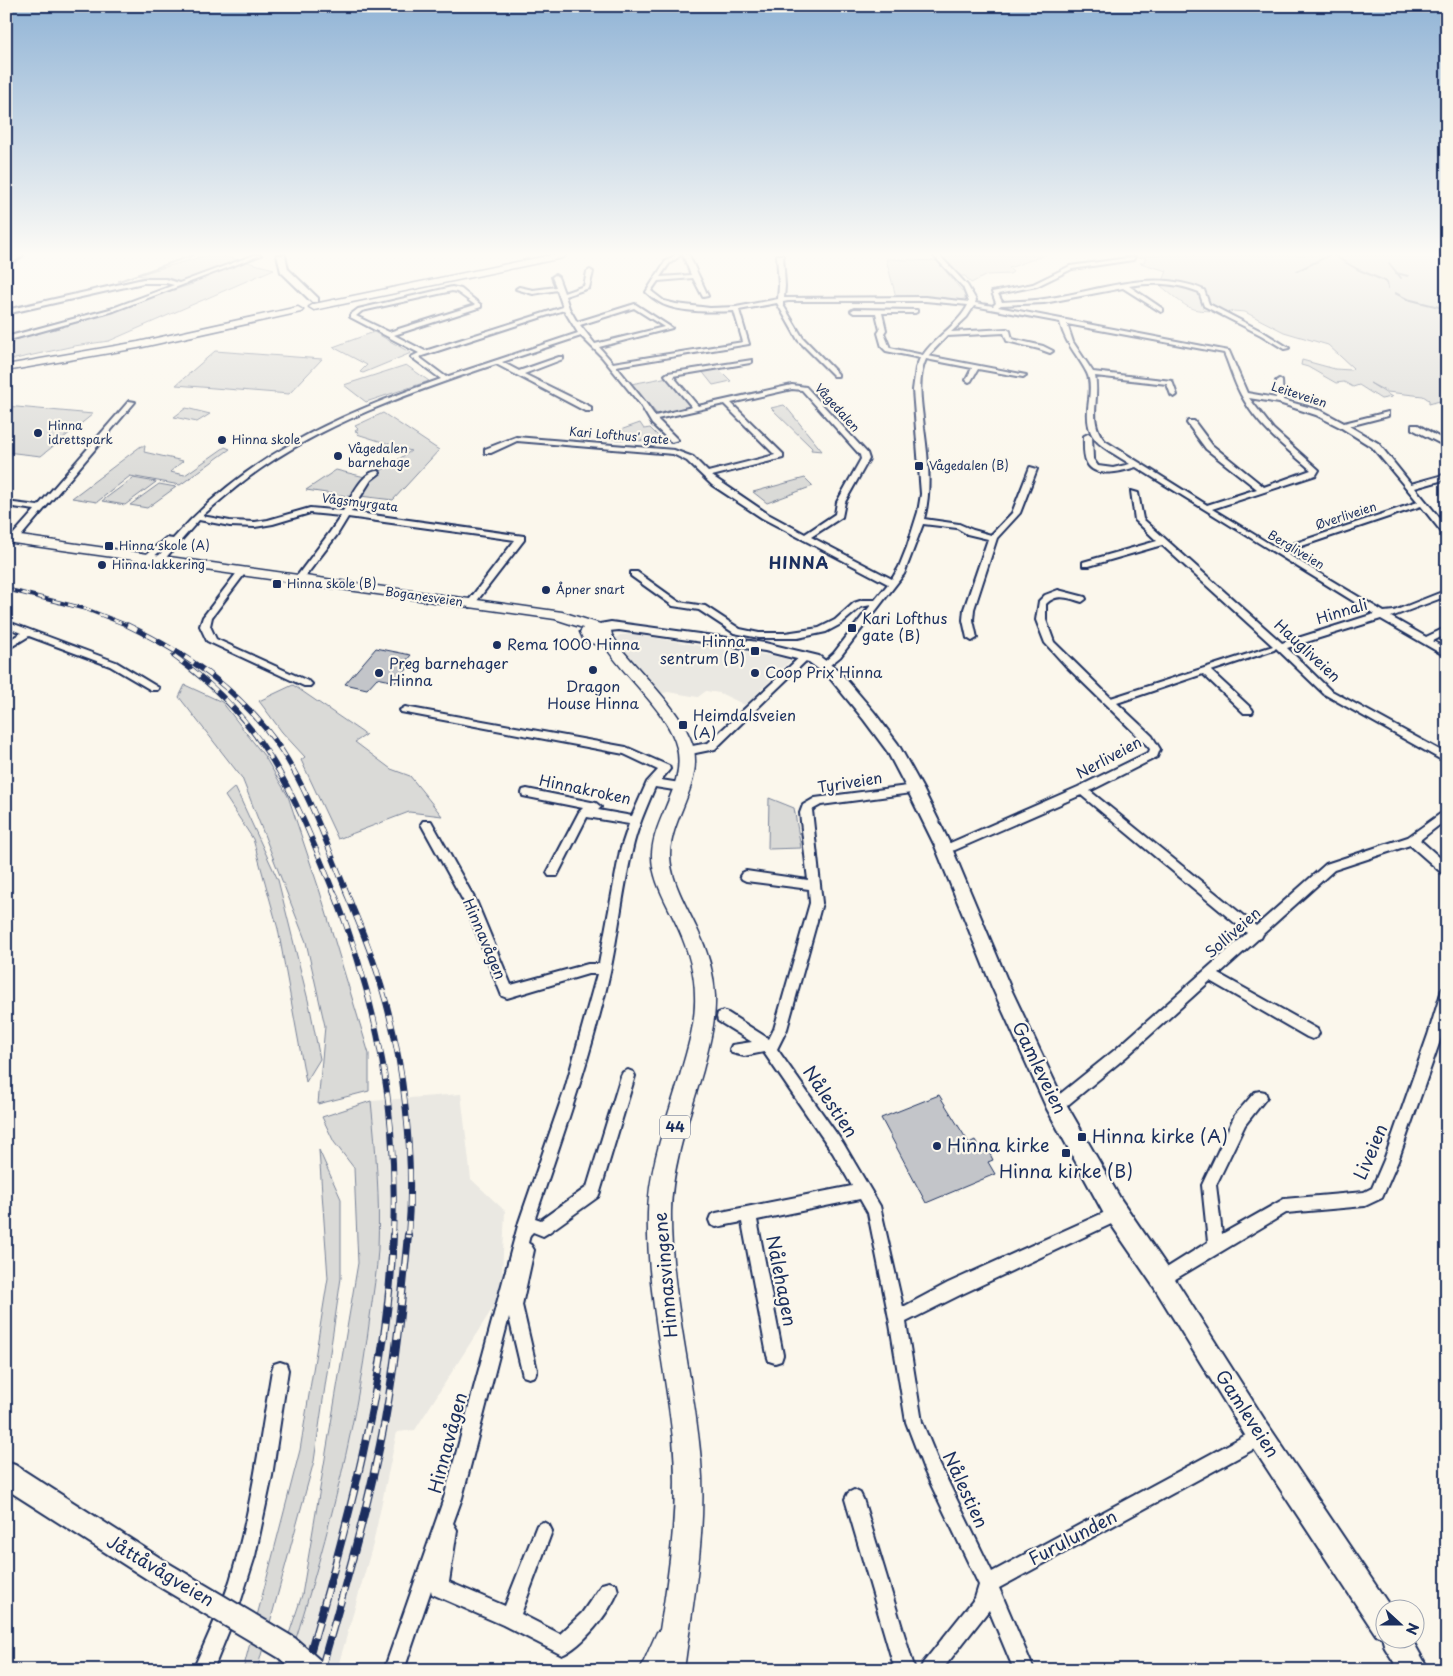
<svg xmlns="http://www.w3.org/2000/svg" width="1453" height="1676" font-family="'Playpen Sans',sans-serif">
<style>
.built{fill:#eae8e2}
.green{fill:#dadad7;stroke:#7a849a}
.lines{fill:none;stroke-linecap:round;stroke-linejoin:round}
.stream{stroke:#747e96;stroke-width:2}
.building{fill:#c3c5c9;stroke:#1b2f5e}
.street-casing{stroke:#1b2f5e;stroke-width:4}
.secondary-casing{stroke:#1b2f5e;stroke-width:4}
.primary-casing{stroke:#1b2f5e;stroke-width:3}
.street{fill:#fbf7ec;fill-rule:evenodd}
.secondary{fill:#fbf7ec;fill-rule:evenodd}
.primary{fill:#fbf7ec;fill-rule:evenodd}
.rail-far3-casing{stroke:#1b2f5e;stroke-width:4}
.rail-far2-casing{stroke:#1b2f5e;stroke-width:5.5}
.rail-far1-casing{stroke:#1b2f5e;stroke-width:6}
.rail-casing{stroke:#1b2f5e;stroke-width:8}
.rail-far3{stroke:#fbf7ec;stroke-width:2.5;stroke-dasharray:8;stroke-linecap:butt}
.rail-far2{stroke:#fbf7ec;stroke-width:4;stroke-dasharray:11;stroke-linecap:butt}
.rail-far1{stroke:#fbf7ec;stroke-width:4.5;stroke-dasharray:13;stroke-linecap:butt}
.rail{stroke:#fbf7ec;stroke-width:5.5;stroke-dasharray:17;stroke-linecap:butt}
.secondary-bridge-casing{stroke:#1b2f5e;stroke-width:29;stroke-linecap:butt}
.secondary-bridge{stroke:#fbf7ec;stroke-width:25}
.poi-dot{fill:#1b2f5e;stroke:#fbf7ec;stroke-width:2}
.labels{text-anchor:middle;stroke-width:4.5;stroke-linejoin:round;paint-order:stroke}
.far-street-label{font-size:12px;fill:#1b2f5e;stroke:#fbf7ec}
.far-poi-label{font-size:12px;fill:#1b2f5e;stroke:#fbf7ec;text-anchor:start}
.shield{fill:#fbf7ec;stroke:#5e6b89;stroke-width:1}
.shield-label{font-size:14px;font-weight:bold;fill:#1b2f5e}
.street-label{font-size:15px;fill:#1b2f5e;stroke:#fbf7ec}
.poi-label{font-size:15px;fill:#1b2f5e;stroke:#fbf7ec;text-anchor:start}
.far-district-label{font-size:16px;font-weight:bold;letter-spacing:1px;fill:#1b2f5e;stroke:#fbf7ec}
.near-street-label{font-size:18px;fill:#1b2f5e;stroke:#fbf7ec}
.near-poi-label{font-size:18px;fill:#1b2f5e;stroke:#fbf7ec;text-anchor:start}
</style>
<rect width="100%" height="100%" fill="#fbf7ec"/>
<filter id="ink" filterUnits="userSpaceOnUse"><feTurbulence type="fractalNoise" baseFrequency=".02" numOctaves="2"/><feDisplacementMap in="SourceGraphic" scale="10" xChannelSelector="R" yChannelSelector="G"/><feConvolveMatrix kernelMatrix="1 2 1 2 8 2 1 2 1" color-interpolation-filters="sRGB"/></filter>
<g filter="url(#ink)">
<g class="built">
<path d="M633 634 713 648 728 649 785 658 790 661 745 705 720 693 706 691 698 697 668 692 660 694 614 640 620 635Z"/>
<path d="M461 1094 471 1179 505 1211 501 1295 415 1430 397 1432 373 1544 337 1670H286L328 1530 352 1427 367 1344 378 1250V1175L371 1101Z"/>
</g>
<g class="green">
<path d="M208 255H220L274 269 109 341 74 346 6 361V354L15 340 193 284 137 275Z"/>
<path d="M941 255H1045L1009 268 1013 272 1010 274 987 275 971 283 965 276H961Z"/>
<path d="M1123 255H1447V399L1429 404V400L1423 396 1387 392 1370 383 1392 397 1381 399 1359 385 1353 387 1344 382 1336 383 1308 367 1301 365 1302 360 1335 369 1351 370 1353 368 1328 345 1284 332 1245 312 1233 311 1224 314C1215 309 1204 312 1193 309 1182 305 1170 293 1161 286L1167 271 1140 263 1144 262 1146 257 1126 258Z"/>
<path d="M886 259 937 261 968 298 959 300 896 297Z"/>
<path d="M374 332 411 353 363 373 360 372 367 365 333 347Z"/>
<path d="M215 351 322 359 289 394 176 385Z"/>
<path d="M406 365 429 381 366 402 344 385Z"/>
<path d="M717 367 731 381 713 385 701 370Z"/>
<path d="M668 377 689 404 687 408 657 414 631 384Z"/>
<path d="M784 405 787 408 822 451 811 450 812 448 771 408Z"/>
<path d="M6 406 93 414 41 456 6 452Z"/>
<path d="M186 408 210 414 197 422 174 417Z"/>
<path d="M383 413 439 450 393 500 360 496 373 476 411 451 357 434 358 432 355 431 358 429 355 426Z"/>
<path d="M640 423 644 429 650 428 664 442 598 438Z"/>
<path d="M141 446H145L144 452 183 461 170 472 185 475 225 447 230 449 180 485 130 476 97 502 72 498Z"/>
<path d="M336 470 365 477 354 497 306 490Z"/>
<path d="M133 478 156 482 125 505 102 501Z"/>
<path d="M805 478 813 486 767 503 753 492Z"/>
<path d="M159 484 176 487 147 508 130 505Z"/>
<path d="M185 685 222 702 265 757 288 796 320 892 369 1054V1091L318 1104 325 1026 306 942 242 778 179 697Z"/>
<path d="M293 685 366 735 355 742 391 769 410 776 442 816 409 812 338 839 301 760 305 757 282 732 259 701Z"/>
<path d="M235 787 278 880 310 1008 320 1059 306 1082 278 929 253 839 225 796Z"/>
<path d="M769 798 794 808 801 848 768 849Z"/>
<path d="M371 1101C376 1151 380 1199 378 1249 377 1271 373 1294 370 1317 355 1437 323 1555 286 1670H277L302 1595 358 1263 354 1168 334 1142 322 1117Z"/>
<path d="M319 1150 341 1199V1278L314 1461 257 1670H243L300 1450 328 1278Z"/>
</g>
<g class="lines">
<g class="stream">
<path d="M1333 255 1357 269 1387 282 1388 288"/>
<path d="M1389 263 1401 278"/>
<path d="M1297 271 1330 255"/>
<path d="M1396 273 1408 276"/>
<path d="M119 281 193 255"/>
<path d="M1395 293 1407 299 1447 309"/>
</g>
</g>
<g class="building">
<path d="M376 648 411 655 401 667 408 668 396 682 377 678 367 689 345 684Z"/>
<path d="M939 1095 969 1143 975 1140 982 1152 988 1150 993 1160 988 1162 995 1174 926 1203 881 1118Z"/>
</g>
<g class="lines">
<defs>
<g id="street">
<path d="M17 255H23L6 267V262Z"/>
<path d="M254 255H261L114 311 6 341V337L110 309 174 285 166 283H143L6 314V310L143 279H166L179 283Z"/>
<path d="M675 255H681L669 264 660 277 691 275 683 255H689C695 269 702 282 708 296L703 297 693 278 658 281 651 291 664 301 676 304 710 308 736 307 778 299 779 286 777 255H783L785 286 784 298 925 297 969 302 963 287 933 255H939L967 285 976 300 975 303 993 306 996 303 992 292 1033 284 1070 266 1135 257 1133 260 1072 269 1037 286 998 294 1002 302C1016 301 1030 301 1044 299 1097 292 1152 267 1204 290L1209 304 1265 333 1289 348 1284 349 1261 335 1204 306 1199 292C1177 283 1152 282 1129 286L1163 309V311L1161 312 1123 288 1044 303 1001 305 998 307 1229 351 1247 393 1276 398V381L1279 379 1282 381 1283 400 1322 411 1344 423 1388 412V416L1349 426 1378 443 1411 484 1447 474V479L1415 488 1447 527V535H1444L1421 506 1284 552 1384 612 1394 611 1447 590V596L1391 617 1426 637 1447 627V634L1433 641 1447 650V657L1381 619 1287 648 1330 690 1447 754V763L1324 694 1276 648 1274 650 1211 671 1252 709 1253 711 1252 713H1244L1203 674 1117 703 1152 736 1160 749 1157 757 1090 791 1256 926 1326 864 1408 837 1447 809V819L1420 840 1447 864V875L1443 874 1410 845 1334 870 1263 934 1261 938 1258 939 1219 974 1317 1029 1319 1033 1317 1037 1312 1039 1307 1037 1210 981 1126 1057 1069 1104 1054 1109 1049 1107 1047 1102 1049 1097 1060 1094 1116 1049 1247 933 1081 795 955 850 951 851 939 849 937 846 939 843H950L1078 787 1149 752 1150 749 1144 742 1065 665 1045 643 1036 620 1039 601 1045 595 1058 590 1085 597 1086 599 1082 602C1068 598 1057 593 1046 604V620L1054 642 1111 698 1273 646 1162 545 1089 566H1083V562L1157 541 1135 520 1131 491 1138 493 1143 519 1282 643 1374 614 1136 467C1123 471 1095 479 1087 463 1083 455 1084 445 1084 436L1088 434 1092 436 1093 459 1098 466 1113 468 1130 464C1099 444 1083 441 1089 400 1090 391 1091 381 1087 373 1078 355 1065 344 1060 322L974 306 967 317 951 332 1007 329 1010 331 1012 339 1043 346 1053 351 1050 353 1039 349 1007 341 1004 333 947 336 928 356 1026 375 1023 377 978 369 971 381 969 382 966 380 972 368 926 359C916 382 922 404 924 428 928 458 932 489 924 519L959 524 973 530 991 535 1012 513 1030 467 1037 469 1020 513 997 538 974 609 973 620 977 638 972 641 967 638 963 620 964 609 988 539 967 534 957 528 923 524 904 574 840 657 825 669 822 668V664L834 653 871 605 861 607 841 624 826 632 798 638H759L734 633 699 610 673 606 631 576V572H637L679 602 705 606 740 629 759 633H785L819 628 835 620 854 603 863 600H875L888 584 762 518 712 485 687 461 673 454 517 441 491 453H485V449L516 437 674 450 693 457 708 472 775 455 724 404 657 419 678 440 671 442 652 424 640 404 602 357 581 336 502 362 519 371 559 357H563V359L524 374 591 407V411H585L496 364C412 392 322 423 249 477 233 489 217 503 202 516L230 521 255 522 268 520 310 508 343 511C351 499 362 470 379 471L380 473 371 480 351 512 524 536V540L473 606 470 607 466 604 515 540 348 517 337 535 301 582 298 583 294 580 330 532 341 516 310 513 273 524 255 527 230 526 199 520 162 562H156L155 560 167 546 149 560H143L142 558 166 538 173 539C246 456 337 415 441 379L411 357 419 353 350 317V315L358 309 452 287 461 289 481 305V307L394 335 425 351 563 307 557 290 533 294 516 289 519 287 533 290 556 287 552 277 555 275 558 277 564 293 584 286 587 272 590 270 593 272 589 288 565 296 569 308 577 322 635 304 672 328 599 347 613 363 743 342 734 311C713 312 676 313 659 302 654 299 650 296 646 292L665 262ZM452 291 457 292 475 305 389 332 356 316 362 311ZM788 301H925L968 305C959 324 935 337 923 355L890 348 884 333 886 330 882 313H915L917 312V310L854 309 851 311 854 313H876L880 330 878 333 882 347 886 351 920 358 916 368 913 390 921 494 918 512 907 547 899 567 892 579 811 537 842 517 845 502 869 459 867 453 806 387 792 385 698 406 673 376 750 363 752 362V360L668 373 665 375 692 407 655 416 645 402 616 366 749 344 739 310 777 303 798 340 834 376H838V374L803 338 783 305V302ZM634 308 664 327 595 344 580 325ZM564 310 578 333 446 377 419 357ZM1067 324 1224 353C1231 369 1235 386 1244 400 1260 429 1287 449 1311 470L1264 487 1212 445 1194 421H1188L1187 423 1206 449 1257 489 1207 505 1105 441C1087 420 1100 401 1095 376L1167 384 1171 395 1174 397 1177 395 1172 381 1093 372 1073 342ZM792 389 802 390 860 455 861 459 837 502 835 514 805 534 768 514 712 476 783 458V454L731 403ZM1249 398 1279 403 1316 415 1340 427 1372 447 1418 502 1278 549 1212 509 1316 475 1319 470 1273 429Z"/>
<path d="M129 401 135 402 17 541H11V537L35 510 6 506V502L38 506Z"/>
<path d="M1412 425H1418L1447 442V447L1412 429Z"/>
<path d="M242 569 246 572 212 617 210 626 216 639 310 682 312 684 310 686H304L207 641 200 626 203 617 239 570Z"/>
<path d="M6 621 116 662 159 688 157 690H151L110 666 29 636 6 650V642L21 633 6 627Z"/>
<path d="M806 653 811 656 809 658 715 749 686 755 682 754 681 751 682 748 708 743 803 654Z"/>
<path d="M405 707 626 747 669 766 670 769 661 780 680 783 685 787 680 791 655 787C646 808 637 828 632 851 623 889 619 928 611 967 593 1052 563 1135 535 1218L541 1220 587 1187 621 1076 623 1072 628 1070 633 1072 635 1076 600 1192 598 1197 548 1233 543 1236 533 1232 530 1235 528 1243 531 1245 534 1250 522 1305 537 1370 535 1376 529 1378 523 1376 509 1317 462 1498 453 1523 457 1530 449 1582 505 1606 537 1525 543 1522 549 1525 552 1531 521 1614 560 1634 582 1613 602 1584 609 1582 616 1584 618 1591C610 1612 583 1646 562 1655L503 1625 432 1594 431 1590 404 1670H384L444 1498 519 1222 565 1089 597 974H588L507 998 502 996 465 904 421 824 423 821H431L477 903 511 985 588 964H599L620 851 629 824 587 817 557 876H549L547 873 579 812 583 808 523 796 522 793 523 790 527 789 596 803 601 807 598 810 632 816 647 782 658 770 624 754 401 712 400 710Z"/>
<path d="M915 785 919 786 920 789 919 792 821 805 812 810 822 903 787 1029 777 1049 843 1143 880 1206 903 1307 948 1283 1112 1209 1117 1207 1122 1209 1124 1214 1122 1219 960 1295 906 1322 922 1422 938 1461 992 1572 1244 1436 1250 1433 1256 1436 1259 1442 1256 1448 999 1588 1034 1670H1014L989 1610 942 1670H920L923 1663 975 1598 979 1585 925 1472 906 1422 889 1318 868 1213 860 1199 757 1220 783 1355 781 1361 775 1363 769 1361 767 1355 742 1222 716 1227 711 1225 709 1220 711 1215 716 1213 852 1186 833 1153 765 1054 764 1052 744 1056 732 1053 730 1049 732 1045 752 1042 718 1021 717 1017 718 1013 723 1011 728 1013 769 1039 774 1029 810 903 809 889 746 881 742 879 740 876 742 873 746 871 808 880 800 813 803 805 815 798Z"/>
<path d="M1447 988V1017L1442 1035 1398 1161 1382 1198 1365 1206 1286 1213 1167 1284 1162 1287 1157 1284 1154 1279 1157 1274 1208 1242 1202 1185 1235 1115 1255 1092 1260 1091 1265 1092 1267 1097 1245 1125 1216 1185 1222 1234 1284 1199 1364 1192 1372 1188 1384 1160 1428 1035 1441 993 1442 989Z"/>
<path d="M280 1362 286 1364 288 1370 272 1476 255 1556 240 1603 213 1670H193C206 1640 220 1611 230 1581 251 1513 260 1440 272 1370L274 1364Z"/>
<path d="M854 1490 860 1493 863 1499 915 1670H895L845 1499 848 1493Z"/>
</g>
<g id="secondary">
<path d="M277 255H285L288 269 318 298V302H312L281 272Z"/>
<path d="M611 622 765 643 819 656 839 671 874 712 898 744 923 789 951 846 1010 987 1061 1095 1120 1198 1170 1271 1266 1422 1391 1608H1386V1638H1411L1429 1670H1399L1385 1648 1382 1637 1376 1635 1248 1440 1154 1287 1104 1214 1047 1109 992 987 935 846 907 789 887 751 864 720 829 677 809 662 765 651 619 630 599 632 592 628 594 625Z"/>
<path d="M6 1462 15 1465 168 1563 172 1572 168 1581 159 1585 150 1581 6 1489Z"/>
</g>
<g id="primary">
<path d="M551 255H566L562 258 314 310 309 307 314 304Z"/>
<path d="M298 307 303 310 301 312 138 348 6 371V365L138 342Z"/>
<path d="M6 534 562 612 610 627 612 635 619 646C641 674 687 716 694 750 701 786 671 818 670 854 670 880 686 905 697 929 707 949 714 973 715 996 716 1021 709 1046 703 1070 690 1116 672 1163 671 1211 670 1295 694 1378 701 1461 707 1531 693 1601 684 1670H640L657 1632 660 1630C670 1566 679 1504 673 1439 665 1364 646 1289 648 1213 649 1164 668 1118 681 1072 688 1047 696 1022 695 996 695 974 688 950 679 930 669 906 651 881 652 853 654 817 686 784 677 748 669 712 623 676 603 643L598 645 584 641 580 632 583 628 555 619 6 542Z"/>
</g>
</defs>
<use href="#street" class="street-casing"/>
<use href="#secondary" class="secondary-casing"/>
<use href="#primary" class="primary-casing"/>
<use href="#street" class="street"/>
<use href="#secondary" class="secondary"/>
<use href="#primary" class="primary"/>
<defs>
<path id="rail-far3" d="M6 589 86 609 129 626"/>
<g id="rail-far2">
<path d="M127 625C189 655 243 692 282 751 310 794 327 846 347 893"/>
<path d="M174 656C266 722 293 792 334 893"/>
</g>
<g id="rail-far1">
<path d="M334 892C379 1007 398 1113 393 1236"/>
<path d="M346 892C359 923 372 953 381 985 404 1060 415 1158 408 1236"/>
</g>
<g id="rail">
<path d="M305 1670C347 1528 387 1384 393 1235"/>
<path d="M321 1670C345 1587 369 1504 385 1420 396 1359 402 1297 408 1235"/>
</g>
</defs>
<use href="#rail-far3" class="rail-far3-casing"/>
<use href="#rail-far2" class="rail-far2-casing"/>
<use href="#rail-far1" class="rail-far1-casing"/>
<use href="#rail" class="rail-casing"/>
<use href="#rail-far3" class="rail-far3"/>
<use href="#rail-far2" class="rail-far2"/>
<use href="#rail-far1" class="rail-far1"/>
<use href="#rail" class="rail"/>
<defs>
<path id="secondary-bridge" d="M159 1572 287 1648 312 1670"/>
</defs>
<use href="#secondary-bridge" class="secondary-bridge-casing"/>
<use href="#secondary-bridge" class="secondary-bridge"/>
</g>
</g>
<linearGradient id="sky" x2="0" y2="1"><stop stop-color="#91b4d6"/><stop offset="0.52" stop-color="#fdfbf6"/><stop offset="1" stop-color="#fdfbf6" stop-opacity="0"/></linearGradient>
<rect width="1453" height="489" fill="url(#sky)"/>
<g class="poi-dot">
<circle cx="38" cy="433" r="5"/>
<circle cx="222" cy="440" r="5"/>
<circle cx="338" cy="456" r="5"/>
<rect x="914" y="461" width="10" height="10" rx="2.5"/>
<rect x="104" y="541" width="10" height="10" rx="2.5"/>
<circle cx="102" cy="565" r="5"/>
<rect x="272" y="579" width="10" height="10" rx="2.5"/>
<circle cx="546" cy="590" r="5"/>
<rect x="847" y="623" width="10" height="10" rx="2.5"/>
<circle cx="497" cy="645" r="5"/>
<rect x="750" y="646" width="10" height="10" rx="2.5"/>
<circle cx="593" cy="670" r="5"/>
<circle cx="379" cy="673" r="5"/>
<circle cx="755" cy="673" r="5"/>
<rect x="678" y="720" width="10" height="10" rx="2.5"/>
<rect x="1077" y="1132" width="10" height="10" rx="2.5"/>
<circle cx="937" cy="1146" r="5"/>
<rect x="1061" y="1148" width="10" height="10" rx="2.5"/>
</g>
<g class="labels">
<g class="far-street-label">
<text transform="translate(1299 395) rotate(18)" y="4">Leiteveien</text>
<text transform="translate(837 408) rotate(48)" y="4">Vågedalen</text>
<text transform="translate(619 436) rotate(5)" y="4">Kari Lofthus' gate</text>
<text transform="translate(360 503) rotate(7)" y="4">Vågsmyrgata</text>
<text transform="translate(1346 516) rotate(-18)" y="4">Øverliveien</text>
<text transform="translate(1296 550) rotate(31)" y="4">Bergliveien</text>
<text transform="translate(424 597) rotate(8)" y="4">Boganesveien</text>
</g>
<g class="far-poi-label">
<text x="48" y="430">Hinna<tspan x="48" dy="14">idrettspark</tspan></text>
<text x="232" y="444">Hinna skole</text>
<text x="348" y="453">Vågedalen<tspan x="348" dy="14">barnehage</tspan></text>
<text x="929" y="470">Vågedalen (B)</text>
<text x="119" y="550">Hinna skole (A)</text>
<text x="112" y="569">Hinna lakkering</text>
<text x="287" y="588">Hinna skole (B)</text>
<text x="556" y="594">Åpner snart</text>
</g>
<rect class="shield" x="660" y="1115.5" width="30" height="23" rx="4"/>
<g class="shield-label">
<text x="675" y="1132">44</text>
</g>
<g class="street-label">
<text transform="translate(1342 612) rotate(-17)" y="5">Hinnali</text>
<text transform="translate(1307 651) rotate(43)" y="5">Haugliveien</text>
<text transform="translate(1109 758) rotate(-28)" y="5">Nerliveien</text>
<text transform="translate(850 783) rotate(-9)" y="5">Tyriveien</text>
<text transform="translate(585 790) rotate(12)" y="5">Hinnakroken</text>
<text transform="translate(1233 933) rotate(-41)" y="5">Solliveien</text>
<text transform="translate(484 939) rotate(67)" y="5">Hinnavågen</text>
</g>
<g class="poi-label">
<text x="862" y="624">Kari Lofthus<tspan x="862" dy="17">gate (B)</tspan></text>
<text x="745" y="647" text-anchor="end">Hinna<tspan x="745" dy="17">sentrum (B)</tspan></text>
<text x="507" y="650">Rema 1000 Hinna</text>
<text x="389" y="669">Preg barnehager<tspan x="389" dy="17">Hinna</tspan></text>
<text x="765" y="678">Coop Prix Hinna</text>
<text x="593" y="692" text-anchor="middle">Dragon<tspan x="593" dy="17">House Hinna</tspan></text>
<text x="693" y="721">Heimdalsveien<tspan x="693" dy="17">(A)</tspan></text>
</g>
<g class="far-district-label">
<text x="799" y="569">HINNA</text>
</g>
<g class="near-street-label">
<text transform="translate(1039 1068) rotate(64)" y="6">Gamleveien</text>
<text transform="translate(830 1102) rotate(56)" y="6">Nålestien</text>
<text transform="translate(1371 1152) rotate(-67)" y="6">Liveien</text>
<text transform="translate(666 1275) rotate(-95)" y="6">Hinnasvingene</text>
<text transform="translate(781 1281) rotate(79)" y="6">Nålehagen</text>
<text transform="translate(1247 1414) rotate(57)" y="6">Gamleveien</text>
<text transform="translate(448 1443) rotate(-75)" y="6">Hinnavågen</text>
<text transform="translate(965 1490) rotate(65)" y="6">Nålestien</text>
<text transform="translate(1073 1538) rotate(-28)" y="6">Furulunden</text>
<text transform="translate(160 1571) rotate(31)" y="6">Jåttåvågveien</text>
</g>
<g class="near-poi-label">
<text x="1092" y="1143">Hinna kirke (A)</text>
<text x="947" y="1152">Hinna kirke</text>
<text x="1066" y="1178" text-anchor="middle">Hinna kirke (B)</text>
</g>
</g>
<rect width="1453" height="1676" fill="none" stroke="#fbf7ec" stroke-width="25"/>
<rect x="12" y="12" width="1428" height="1651" fill="none" stroke="#1b2f5e" stroke-width="2" filter="url(#ink)"/>
<g transform="translate(1400 1624) rotate(111)"><circle r="24" fill="#fbf7ec" stroke="#a1a7b3"/>
<path d="M0-4L9 19L0 12L-9 19Z" fill="#1b2f5e"/>
<text y="-8" font-size="14" font-weight="bold" text-anchor="middle" fill="#1b2f5e">N</text>
</g>
</svg>
